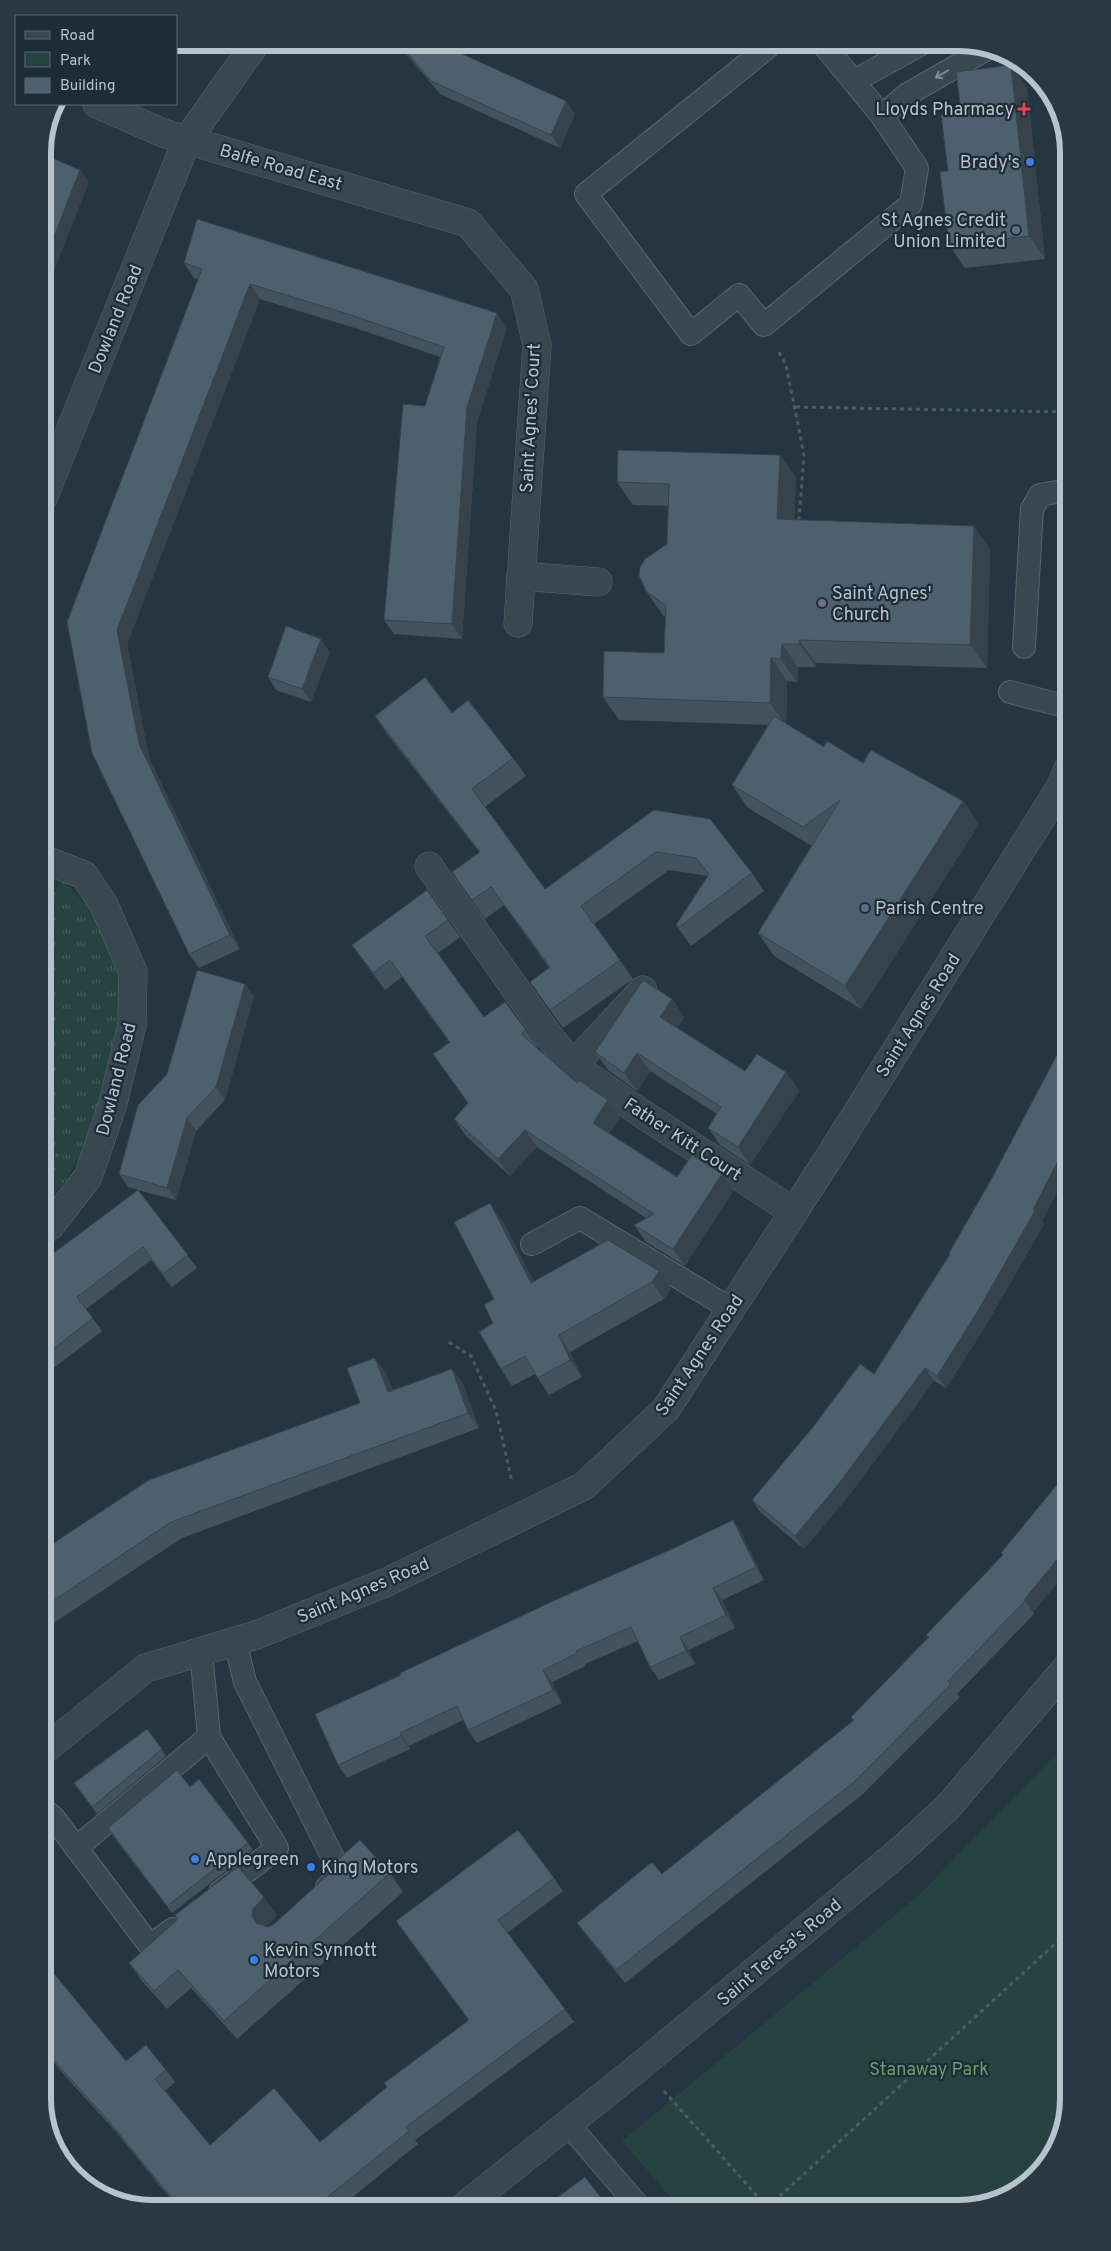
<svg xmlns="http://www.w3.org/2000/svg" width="1111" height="2251" font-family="Overpass,sans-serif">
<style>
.grass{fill:url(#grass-tufts)}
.green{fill:#274341}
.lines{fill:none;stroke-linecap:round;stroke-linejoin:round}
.service-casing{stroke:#57656f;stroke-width:24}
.minor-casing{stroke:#57656f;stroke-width:29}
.tertiary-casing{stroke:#57656f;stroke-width:29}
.path{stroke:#47605f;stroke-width:3;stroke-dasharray:4 4;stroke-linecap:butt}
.service{stroke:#394751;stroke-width:22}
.minor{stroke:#394751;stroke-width:28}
.tertiary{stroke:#394751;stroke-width:28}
.wall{fill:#42535e}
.shaded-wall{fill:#36434c}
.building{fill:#4d606d;stroke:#36434c}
.oneway{stroke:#7e8b95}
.health-dot{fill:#e0444e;stroke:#1e2c37;stroke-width:2}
.shop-dot{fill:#3f7fe0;stroke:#1e2c37;stroke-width:2}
.service-dot{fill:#5c6f8a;stroke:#1e2c37;stroke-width:2}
.worship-dot{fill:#6b7280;stroke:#1e2c37;stroke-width:2}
.labels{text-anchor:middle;stroke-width:4.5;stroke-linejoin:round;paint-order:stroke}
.poi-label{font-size:18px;fill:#b6c2cc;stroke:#1e2c37;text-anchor:start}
.street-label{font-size:18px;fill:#b6c2cc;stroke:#1e2c37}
.park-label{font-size:18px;fill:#6c9d6f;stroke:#1e2c37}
.rim{fill:none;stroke:#b6c2cc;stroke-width:6}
</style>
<defs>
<pattern id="grass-tufts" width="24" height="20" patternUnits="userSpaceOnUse" patternTransform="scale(1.25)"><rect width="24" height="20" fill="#274341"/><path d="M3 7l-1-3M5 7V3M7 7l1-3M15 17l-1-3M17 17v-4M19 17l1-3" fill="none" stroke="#445c5b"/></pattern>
</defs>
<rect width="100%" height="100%" fill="#253642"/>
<path class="grass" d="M62 880 89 908 109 944 125 996 115 1046 86 1143 68 1178 43 1206V910Z"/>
<path class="green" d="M1068 1742V2099L1050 2160 1001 2200 959 2208H680L622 2141 918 1896Z"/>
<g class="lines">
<defs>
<g id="service">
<path d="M773 43 586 194 691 334 739 295 764 325 911 204 917 168 882 116 822 43"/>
<path d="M854 81 923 43"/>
<path d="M882 116 906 95 985 50"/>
<path d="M1024 647 1032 509 1040 495 1068 490"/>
<path d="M1010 692 1068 707"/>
<path d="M532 1244 580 1218 731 1309"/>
<path d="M235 1641 245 1682 338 1868 332 1883 327 1887"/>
<path d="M201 1651 209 1737 277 1848 220 1892"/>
<path d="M43 1809 53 1817 150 1946 173 1929"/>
<path d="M76 1848 209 1737"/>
<path d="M568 2124 640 2208"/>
</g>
<g id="minor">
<path d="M97 104 163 133 468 223 524 289 537 345 518 623"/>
<path d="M43 498 187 140 256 43"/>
<path d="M521 576 598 582"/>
<path d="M429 866 548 1035 573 1065 641 1113 794 1212"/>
<path d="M573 1065 643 990"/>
<path d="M43 1231 50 1226 88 1177 113 1103 132 1025 133 972 104 905 84 875 43 859"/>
<path d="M462 2208 633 2072 900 1851 947 1808 1068 1666"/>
</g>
<path id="tertiary" d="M43 1751 146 1668 256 1635 387 1582 584 1486 666 1409 832 1153 1061 786 1068 769"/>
</defs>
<use href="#service" class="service-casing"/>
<use href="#minor" class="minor-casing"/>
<use href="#tertiary" class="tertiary-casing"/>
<g class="path">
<path d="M779 352 786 365 804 455 799 519"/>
<path d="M796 407 1068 412"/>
<path d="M1057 608H1068"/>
<path d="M43 1145 58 1156"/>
<path d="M449 1342 471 1356 496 1411 512 1482"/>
<path d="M664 2091 768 2208"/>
<path d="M768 2207 1068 1932"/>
</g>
<use href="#service" class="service"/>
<use href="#minor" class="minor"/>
<use href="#tertiary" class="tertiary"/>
</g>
<g class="wall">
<path d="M397 43H451L460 53 566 101 575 114 560 148 440 94Z"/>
<path d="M1027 88 1045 259 965 268 949 245 948 171Z"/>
<path d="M184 263 507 327 477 422 462 639 394 634 384 620 425 406 440 357 358 329 260 299 127 644 149 758 240 949 199 968 189 954 92 753 198 279 194 278Z"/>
<path d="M780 455 796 478 794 519 990 549 987 668 816 663V667H798L797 682 787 681 786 724 824 747 963 801 979 824 861 1009 774 956 758 933 812 846 748 808 732 785 768 725 619 720 603 697 664 653 665 617 662 614 646 591 667 544 669 506 633 505 617 482Z"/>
<path d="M330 652 311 702 276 690 268 677Z"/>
<path d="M452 713 513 758 526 776 485 807 545 889 654 810 752 873 764 891 691 946 676 925 708 876 669 870 594 924 633 979 563 1028 530 982 549 968 504 905 485 919 452 872 479 852 387 734 375 716Z"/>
<path d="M427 890 460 937 438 953 484 1017 505 1002 538 1047 537 1048 577 1083 620 1117 609 1133 677 1177 733 1191 685 1266 646 1242 634 1225 646 1218 537 1147 510 1176 466 1136 454 1119 468 1103 449 1042 402 977 385 990 352 945Z"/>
<path d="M245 984 254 996 225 1100 196 1131 176 1200 138 1190 197 1268 172 1287 151 1260 86 1309 102 1331 43 1376V1261L138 1190 128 1187 119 1174 167 1074Z"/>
<path d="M672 999 684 1017 677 1028 745 1071 786 1072 799 1091 750 1165 721 1146 708 1128 717 1114 650 1071 637 1091 608 1070 595 1052Z"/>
<path d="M1068 1034V1171L1042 1221 1044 1224 985 1327 946 1388 934 1381 846 1499 804 1549 761 1513 752 1500 813 1427 874 1374 950 1255 949 1253 992 1178Z"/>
<path d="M502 1220 534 1282 608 1240 671 1288 664 1299 570 1352 582 1377 549 1395 535 1374 512 1386 501 1369 493 1323 494 1299Z"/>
<path d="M452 1369 463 1384 479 1428 182 1538 43 1630V1550L360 1403 386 1373 393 1391Z"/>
<path d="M1068 1471V1570L1033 1612 1034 1614 957 1694 960 1697 863 1794 625 1983 586 1935 577 1923 662 1874 854 1721 851 1717 928 1638 926 1635 1003 1556 1001 1553Z"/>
<path d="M733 1520 741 1532 764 1580 722 1600 735 1628 689 1650 695 1664 659 1680 650 1667 638 1641 585 1664 586 1666 552 1682 562 1703 477 1743 468 1730 463 1720 409 1746 410 1749 347 1778 338 1765 401 1675 672 1549Z"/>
<path d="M147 1729 166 1756 97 1814 74 1783Z"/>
<path d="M112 1835 248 1843 253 1850 172 1913Z"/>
<path d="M390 1873 403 1892 237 2039 191 1988 167 2009 142 1981 129 1963 277 1915 267 1926 268 1927Z"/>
<path d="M554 1878 563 1891 507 1933 574 2022 415 2140 418 2144 339 2208H178L116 2132 65 2076 42 2048 43 1940 45 1944 43 1945 53 1958 46 1964 126 2061 166 2070 175 2082 165 2091 210 2145 320 2142 469 2021 396 1921Z"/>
</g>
<g class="shaded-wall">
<path d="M1011 65 1027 88 1045 259 1029 236Z"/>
<path d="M566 101 575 114 560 148 551 135Z"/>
<path d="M80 170 89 182 43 299V265Z"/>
<path d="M250 284 260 299 127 644 149 758 240 949 230 935 139 744 117 630Z"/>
<path d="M497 313 507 327 477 422 462 639 452 624 467 407Z"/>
<path d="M780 455 796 478 793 542 777 519Z"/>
<path d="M974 526 990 549 987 668 970 645Z"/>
<path d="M321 639 330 652 311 702 302 689Z"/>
<path d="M799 640 816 663V667L799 644Z"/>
<path d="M782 644 798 667 797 682 781 659Z"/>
<path d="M771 658 787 681 786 726 770 703Z"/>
<path d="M963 801 979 824 861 1009 845 986Z"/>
<path d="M245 984 254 996 225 1100 216 1087Z"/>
<path d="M672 999 684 1017 673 1035 660 1017Z"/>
<path d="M637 1053 650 1071 637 1091 624 1073Z"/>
<path d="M786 1072 799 1091 750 1165 738 1147Z"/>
<path d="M608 1100 620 1117 605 1140 593 1123Z"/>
<path d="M187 1118 196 1131 176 1200 167 1188Z"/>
<path d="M525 1130 537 1147 510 1176 498 1159Z"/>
<path d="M1068 1141V1171L1042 1221 1044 1224 985 1327 946 1388 937 1376 1033 1210Z"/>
<path d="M722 1174 733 1191 685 1266 673 1249Z"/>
<path d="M490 1203 502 1220 543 1300 531 1283Z"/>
<path d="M659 1271 671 1288 664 1299 652 1282Z"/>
<path d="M559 1335 570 1352 582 1377 570 1360Z"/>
<path d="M375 1358 386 1373 399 1408 388 1392Z"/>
<path d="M925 1368 934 1381 846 1499 804 1549 795 1536Z"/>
<path d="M452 1369 463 1384 479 1428 468 1413Z"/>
<path d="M733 1520 741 1532 764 1580 756 1567Z"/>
<path d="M1068 1546V1570L1033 1612 1024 1600Z"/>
<path d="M713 1588 722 1600 735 1628 726 1615Z"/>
<path d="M680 1637 689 1650 695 1664 686 1651Z"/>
<path d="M543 1670 552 1682 562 1703 553 1690Z"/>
<path d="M400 1733 409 1746 410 1749 401 1736Z"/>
<path d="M264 1897 277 1915 266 1928 256 1923 252 1916 253 1909Z"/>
</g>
<g class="building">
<path d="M399 43H451L460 53 566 101 551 135 431 81Z"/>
<path d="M1011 65 1029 236 949 245 940 172 948 171 941 115 961 112 956 72Z"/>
<path d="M43 154 80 170 43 265Z"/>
<path d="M197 219 497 313 467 407 452 624 384 620 403 404 425 406 444 347 348 314 250 284 117 630 139 744 230 935 189 954 92 753 67 622 202 269 184 263Z"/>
<path d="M618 450 780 455 777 519 974 526 970 645 799 640V644H782L781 659 771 658 770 703 603 697 604 651 664 653 666 606 646 591 639 576 640 567 645 559 667 544 669 484 617 482Z"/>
<path d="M286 626 321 639 302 689 268 677Z"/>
<path d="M425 677 452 713 468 700 513 758 472 789 545 889 654 810 710 819 752 873 679 927 676 925 709 874 696 858 656 852 581 906 620 960 550 1010 530 982 550 967 491 887 472 900 452 872 480 852 375 716Z"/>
<path d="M774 716 824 747 827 741 863 763 871 750 963 801 845 986 758 933 840 800 803 827 732 785Z"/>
<path d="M427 890 448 920 425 936 484 1017 505 1002 526 1030 521 1034 577 1083 579 1080 608 1100 593 1123 677 1177 692 1155 722 1174 673 1249 634 1225 654 1214 525 1130 498 1159 454 1119 468 1103 433 1054 450 1042 390 960 373 973 352 945Z"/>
<path d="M197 970 245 984 216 1087 187 1118 167 1188 119 1174 138 1105 167 1074Z"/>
<path d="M643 980 672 999 660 1017 745 1071 757 1054 786 1072 738 1147 708 1128 721 1107 637 1053 624 1073 595 1052Z"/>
<path d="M1068 1034V1141L1033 1210 1035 1211 976 1314 937 1376 925 1368 837 1486 795 1536 752 1500 813 1427 860 1364 874 1374 950 1254 949 1253 992 1178Z"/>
<path d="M138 1190 188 1255 163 1274 143 1247 77 1297 93 1318 43 1357V1261Z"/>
<path d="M490 1203 531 1283 608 1240 659 1271 652 1282 559 1335 570 1360 538 1378 525 1356 501 1369 479 1332 493 1323 484 1305 494 1299 454 1222Z"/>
<path d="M375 1358 388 1392 452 1369 468 1413 171 1522 43 1608V1550L149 1480 360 1403 347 1368Z"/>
<path d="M1068 1471V1546L1024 1600 1025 1601 948 1681 951 1684 854 1782 616 1970 577 1923 652 1862 662 1874 854 1720 851 1717 929 1637 926 1635 1003 1555 1001 1553Z"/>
<path d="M733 1520 756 1567 713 1588 726 1615 680 1637 686 1651 650 1667 631 1627 576 1651 577 1653 543 1670 553 1690 468 1730 457 1706 400 1733 401 1736 338 1765 315 1714 401 1675 400 1673 553 1601 672 1549Z"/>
<path d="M147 1729 162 1749 92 1807 74 1783Z"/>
<path d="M177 1770 190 1787 199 1779 248 1843 167 1906 108 1828Z"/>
<path d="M518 1830 554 1878 498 1920 565 2009 406 2127 409 2131 314 2208H180L107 2119 56 2063 42 2046 43 1960 126 2061 146 2045 166 2070 155 2079 210 2145 274 2088 320 2142 387 2087 384 2083 469 2020 396 1921Z"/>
<path d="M360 1840 390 1873 224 2021 178 1970 154 1991 129 1963 178 1919 175 1915 238 1867 264 1897 253 1909 252 1916 256 1923 268 1927 274 1924 328 1875 334 1863Z"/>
<path d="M585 2177 609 2208H543Z"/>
</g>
<defs><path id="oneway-shaft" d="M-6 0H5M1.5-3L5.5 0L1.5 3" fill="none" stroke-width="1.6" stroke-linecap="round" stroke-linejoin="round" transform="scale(1.25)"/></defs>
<use class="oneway" href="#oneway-shaft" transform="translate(942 74) rotate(150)"/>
<path class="health-dot" d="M1021.5 101.5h5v5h5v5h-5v5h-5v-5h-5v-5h5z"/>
<g class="shop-dot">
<circle cx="1030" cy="162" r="5"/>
<circle cx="195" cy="1859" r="5"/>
<circle cx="311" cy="1867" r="5"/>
<circle cx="254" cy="1960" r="5"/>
</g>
<g class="service-dot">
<circle cx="1016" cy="230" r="5"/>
<circle cx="865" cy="908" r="5"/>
</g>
<circle class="worship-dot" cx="822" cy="603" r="5"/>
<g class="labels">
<g class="poi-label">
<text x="1014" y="115" text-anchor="end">Lloyds Pharmacy</text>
<text x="1020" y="168" text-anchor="end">Brady's</text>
<text x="1006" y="226" text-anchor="end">St Agnes Credit<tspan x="1006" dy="21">Union Limited</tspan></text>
<text x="832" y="599">Saint Agnes'<tspan x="832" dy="21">Church</tspan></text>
<text x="875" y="914">Parish Centre</text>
<text x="205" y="1865">Applegreen</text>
<text x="321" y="1873">King Motors</text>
<text x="264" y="1956">Kevin Synnott<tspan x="264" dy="21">Motors</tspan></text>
</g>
<g class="street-label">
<text transform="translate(281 167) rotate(16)" y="6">Balfe Road East</text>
<text transform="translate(115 319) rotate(-68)" y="6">Dowland Road</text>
<text transform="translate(530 418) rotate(-87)" y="6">Saint Agnes' Court</text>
<text transform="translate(918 1015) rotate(-58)" y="6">Saint Agnes Road</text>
<text transform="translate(116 1079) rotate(-76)" y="6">Dowland Road</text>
<text transform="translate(683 1139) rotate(33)" y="6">Father Kitt Court</text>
<text transform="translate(699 1355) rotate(-56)" y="6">Saint Agnes Road</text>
<text transform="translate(363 1590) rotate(-23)" y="6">Saint Agnes Road</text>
<text transform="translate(779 1952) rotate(-40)" y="6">Saint Teresa's Road</text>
</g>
<g class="park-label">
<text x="929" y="2075">Stanaway Park</text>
</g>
</g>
<path d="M0 0H1111V2251H0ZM152 51H959A101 101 0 0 1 1060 152V2099A101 101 0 0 1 959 2200H152A101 101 0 0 1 51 2099V152A101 101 0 0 1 152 51Z" fill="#2a3843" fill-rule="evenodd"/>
<path class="rim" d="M152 51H959A101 101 0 0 1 1060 152V2099A101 101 0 0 1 959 2200H152A101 101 0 0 1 51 2099V152A101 101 0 0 1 152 51Z"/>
<rect x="15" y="15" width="162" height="90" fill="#1e2c37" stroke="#5b6873"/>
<rect x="25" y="31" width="25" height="8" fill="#394751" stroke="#5b6873"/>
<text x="60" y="40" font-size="15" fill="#b6c2cc">Road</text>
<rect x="25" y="52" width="25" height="15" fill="#274341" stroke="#5b6873"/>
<text x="60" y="65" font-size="15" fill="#b6c2cc">Park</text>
<rect x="25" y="78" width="25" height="15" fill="#4d606d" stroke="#5b6873"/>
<text x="60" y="90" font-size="15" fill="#b6c2cc">Building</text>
</svg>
